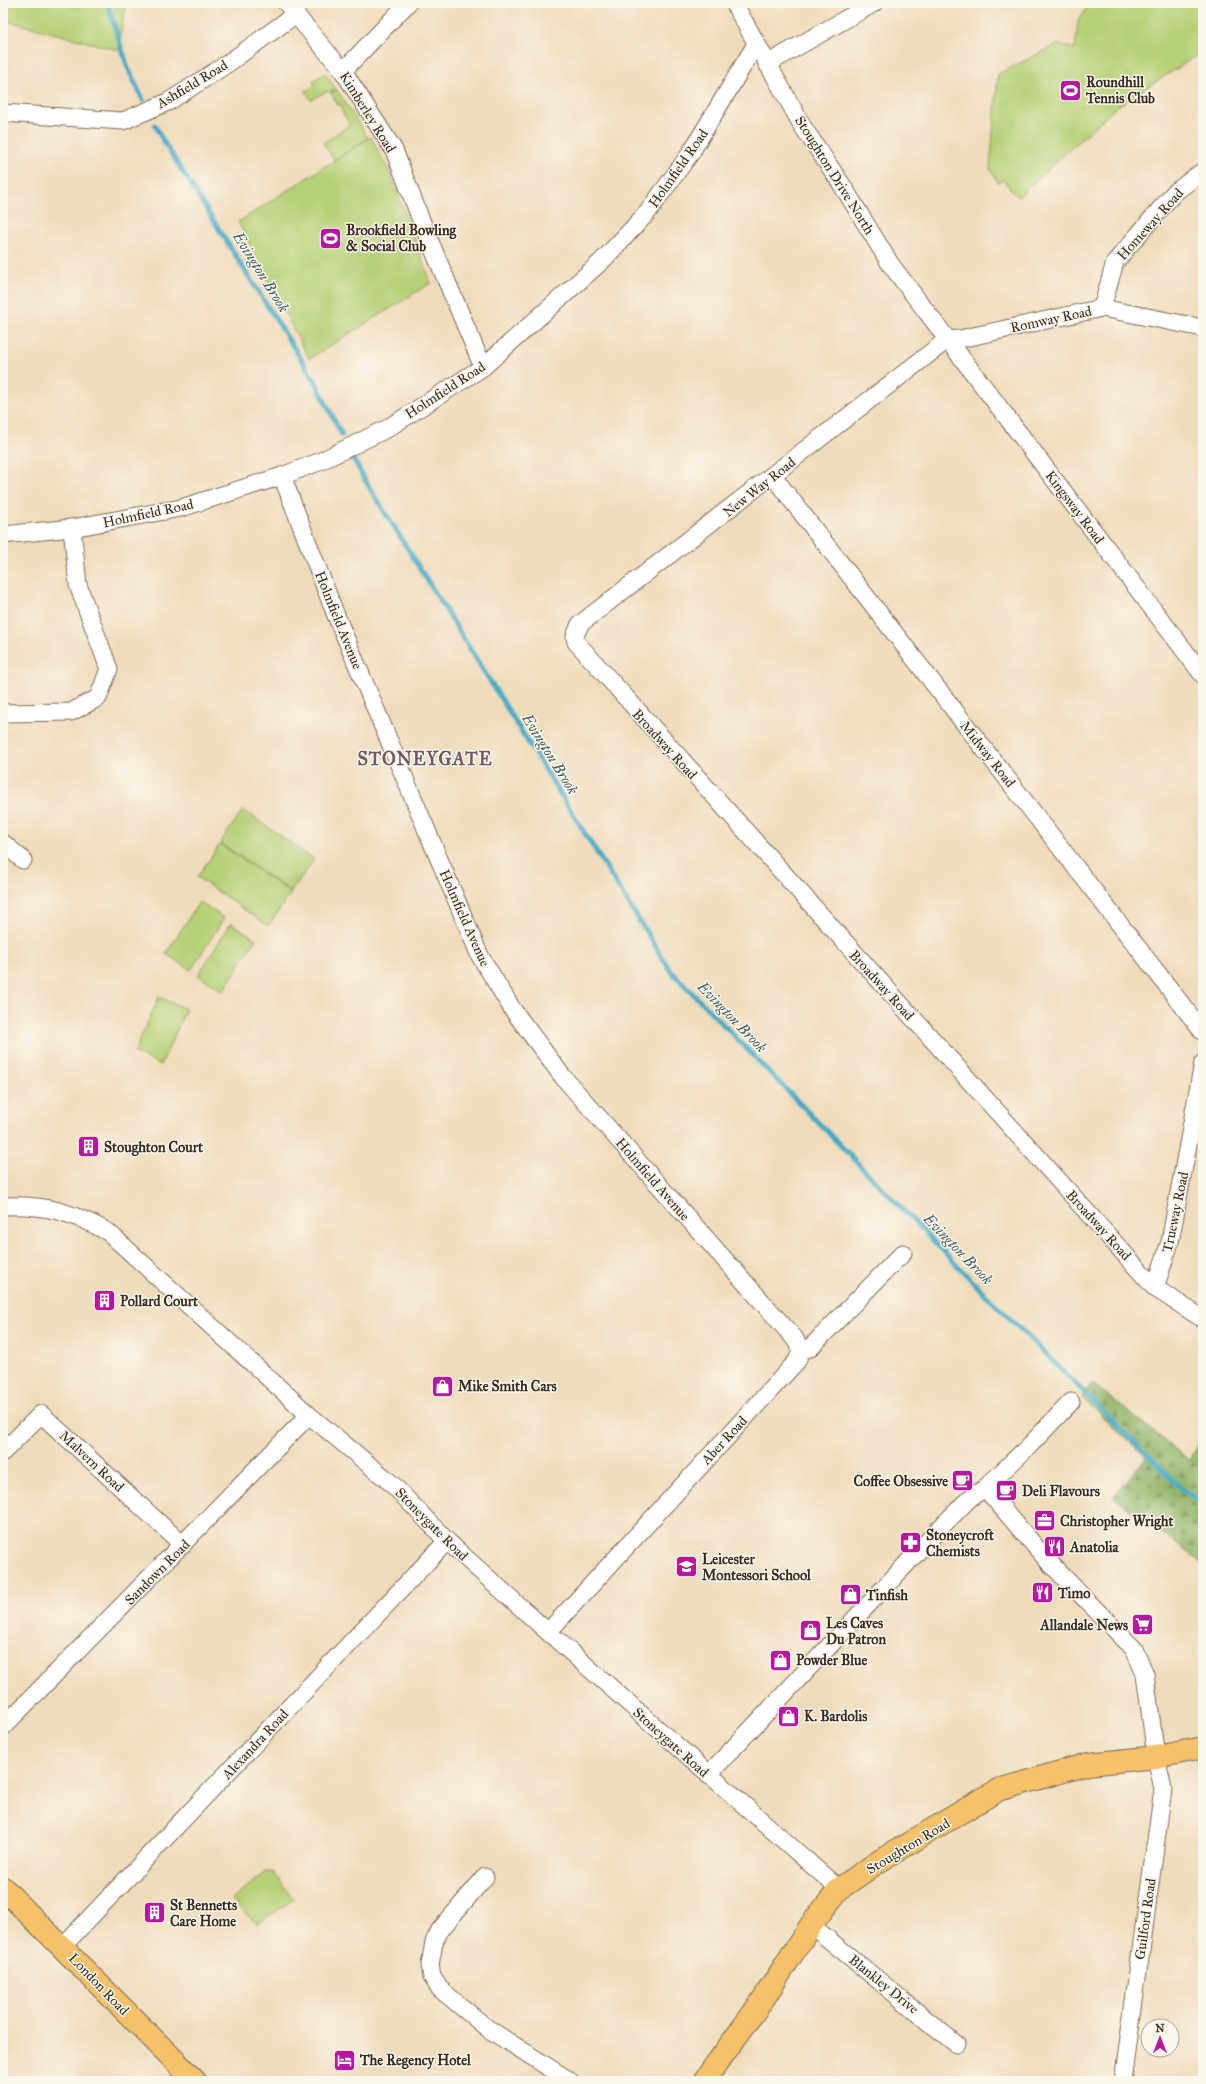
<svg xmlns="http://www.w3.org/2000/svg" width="1206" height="2084" font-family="'IM FELL Great Primer',serif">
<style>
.green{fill:#b5cf74;stroke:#787c49}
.forest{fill:url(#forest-firs);stroke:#666e42}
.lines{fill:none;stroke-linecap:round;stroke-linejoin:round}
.stream{stroke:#44a9c4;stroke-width:5}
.street-casing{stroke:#7a6855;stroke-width:19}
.primary-casing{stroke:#7a6855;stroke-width:24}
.highway-casing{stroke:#7a6855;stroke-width:24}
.street{stroke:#fff;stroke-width:17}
.primary{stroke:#f5c16b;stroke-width:22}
.highway{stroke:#f5c16b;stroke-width:22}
.labels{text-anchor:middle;stroke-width:3;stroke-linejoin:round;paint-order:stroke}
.poi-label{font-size:14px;font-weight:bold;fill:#3b2a1e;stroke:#fbf7ec;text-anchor:start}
.street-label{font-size:14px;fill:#3b2a1e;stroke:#fbf7ec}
.water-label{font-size:15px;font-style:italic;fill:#3f5d60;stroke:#fbf7ec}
.district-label{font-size:18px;font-weight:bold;letter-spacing:1px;fill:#775663;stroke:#fbf7ec}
</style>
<defs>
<pattern id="forest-firs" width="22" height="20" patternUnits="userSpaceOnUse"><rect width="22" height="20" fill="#90b266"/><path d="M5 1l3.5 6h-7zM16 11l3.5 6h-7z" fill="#779153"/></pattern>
</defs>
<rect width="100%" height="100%" fill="#fbf7ec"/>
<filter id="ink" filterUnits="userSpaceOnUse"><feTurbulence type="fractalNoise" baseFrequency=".025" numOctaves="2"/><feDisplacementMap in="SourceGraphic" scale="8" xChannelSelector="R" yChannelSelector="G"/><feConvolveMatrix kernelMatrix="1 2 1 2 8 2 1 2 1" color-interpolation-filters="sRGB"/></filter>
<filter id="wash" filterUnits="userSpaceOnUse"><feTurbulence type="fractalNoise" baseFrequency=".012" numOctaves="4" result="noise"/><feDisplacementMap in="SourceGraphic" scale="16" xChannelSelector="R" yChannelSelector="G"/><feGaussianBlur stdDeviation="0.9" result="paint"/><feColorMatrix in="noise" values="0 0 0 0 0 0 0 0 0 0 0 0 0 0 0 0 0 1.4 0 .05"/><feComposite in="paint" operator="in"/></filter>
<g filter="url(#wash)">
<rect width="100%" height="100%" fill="#eedcba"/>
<g class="green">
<path d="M3 3H123L126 4 118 50 3 20Z"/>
<path d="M1090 3H1203V52L1116 107 1018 197 1003 180 998 183 990 169 998 74 1058 44 1075 49 1078 21Z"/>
<path d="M325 73 336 89 329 93 327 91 311 100 306 91 315 85 313 81Z"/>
<path d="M337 90 368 138 334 160 323 143 350 125 341 110 343 108 340 104 338 105 331 93Z"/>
<path d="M371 137 391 175 431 283 309 359 238 222Z"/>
<path d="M243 810 314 859 291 892 220 843Z"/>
<path d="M220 844 291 893 268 926 197 877Z"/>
<path d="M199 902 224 918 191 970 166 954Z"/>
<path d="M231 923 256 939 223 991 198 975Z"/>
<path d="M159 997 186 1009 161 1065 134 1053Z"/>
<path d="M265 1872H273L294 1899 257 1924 232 1900Z"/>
</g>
<path class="forest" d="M1092 1383 1189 1460 1198 1445 1203 1448V1564L1113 1497 1146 1457 1082 1398Z"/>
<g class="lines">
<g class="stream">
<path d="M110 3 108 6 128 68 143 100"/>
<path d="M155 125 162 139 316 383 342 435"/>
<path d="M354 460 366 482 670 970 985 1294 1182 1489 1203 1503"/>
</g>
</g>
</g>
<g filter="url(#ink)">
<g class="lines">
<defs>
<g id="street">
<path d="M286 3 343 71 394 150 423 225 483 367"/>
<path d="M734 3 803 127 842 185 891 265 1203 675"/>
<path d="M767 64 874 3"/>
<path d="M343 71 408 3"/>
<path d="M3 113 123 121 168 102 227 64 296 14"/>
<path d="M1102 308 1115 262 1174 193 1203 171"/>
<path d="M947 340 580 624 575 636 576 642 1155 1288 1203 1319"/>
<path d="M947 340 960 339 1102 308 1203 328"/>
<path d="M282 476 335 613 480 956 513 1010 563 1077 795 1339 801 1350"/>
<path d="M773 476 1203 1032"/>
<path d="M3 535 72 528 181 508 282 476 321 461 388 428 483 367 602 261 647 213 690 154 756 44"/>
<path d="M3 713 71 712 98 698 109 669 78 585 72 528"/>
<path d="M3 843 23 860"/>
<path d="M3 1206C44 1204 72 1212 108 1232L309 1415 391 1483 447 1541 548 1632 839 1889"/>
<path d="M1155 1288 1170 1242 1203 1063"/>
<path d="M3 1452 41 1414 183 1545"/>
<path d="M985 1488 1047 1560 1134 1649 1145 1674 1156 1757 1163 1789 1123 2081"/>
<path d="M548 1632 797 1361 801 1350 810 1348 903 1253"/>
<path d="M3 1727 309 1415"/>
<path d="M708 1775 943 1525 970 1498 985 1488 1030 1445 1071 1402"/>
<path d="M485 1877 440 1930 434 1942 430 1965 432 1977 440 1989 487 2028 570 2081"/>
<path d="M811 1925 956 2044"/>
<path d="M62 1947 447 1541"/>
</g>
<path id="primary" d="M3 1888 195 2081"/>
<path id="highway" d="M704 2081 762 2001 811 1925 839 1889 878 1862 998 1790 1088 1764 1156 1757 1203 1748"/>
</defs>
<use href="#street" class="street-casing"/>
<use href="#primary" class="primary-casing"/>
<use href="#highway" class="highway-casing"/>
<use href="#street" class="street"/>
<use href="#primary" class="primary"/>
<use href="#highway" class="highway"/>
</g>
</g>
<defs>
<symbol id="stadium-square" viewBox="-11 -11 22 22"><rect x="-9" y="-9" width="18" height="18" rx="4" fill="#b5179e" stroke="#fbf7ec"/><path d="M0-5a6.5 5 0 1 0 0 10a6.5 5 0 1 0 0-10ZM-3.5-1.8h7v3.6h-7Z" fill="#fff"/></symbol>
<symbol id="building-square" viewBox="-11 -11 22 22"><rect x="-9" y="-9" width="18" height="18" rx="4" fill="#b5179e" stroke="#fbf7ec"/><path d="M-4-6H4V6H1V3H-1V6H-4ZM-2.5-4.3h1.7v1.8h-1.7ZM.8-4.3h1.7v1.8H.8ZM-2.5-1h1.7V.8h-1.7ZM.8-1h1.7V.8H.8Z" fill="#fff"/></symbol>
<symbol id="shop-square" viewBox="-11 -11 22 22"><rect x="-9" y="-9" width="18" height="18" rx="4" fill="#b5179e" stroke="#fbf7ec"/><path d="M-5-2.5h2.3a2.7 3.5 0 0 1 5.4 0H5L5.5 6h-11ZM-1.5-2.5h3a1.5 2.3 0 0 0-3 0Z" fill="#fff"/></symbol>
<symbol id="cafe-square" viewBox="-11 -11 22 22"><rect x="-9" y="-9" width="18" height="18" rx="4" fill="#b5179e" stroke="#fbf7ec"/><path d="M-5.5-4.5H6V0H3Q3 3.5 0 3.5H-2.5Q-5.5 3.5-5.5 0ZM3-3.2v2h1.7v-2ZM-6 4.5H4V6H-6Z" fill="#fff"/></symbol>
<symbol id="office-square" viewBox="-11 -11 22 22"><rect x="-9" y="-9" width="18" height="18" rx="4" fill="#b5179e" stroke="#fbf7ec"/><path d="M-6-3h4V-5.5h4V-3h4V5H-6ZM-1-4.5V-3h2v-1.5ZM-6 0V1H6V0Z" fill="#fff"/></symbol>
<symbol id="pharmacy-square" viewBox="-11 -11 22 22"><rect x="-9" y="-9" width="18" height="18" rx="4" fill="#b5179e" stroke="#fbf7ec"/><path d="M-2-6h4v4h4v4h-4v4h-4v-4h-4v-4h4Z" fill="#fff"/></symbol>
<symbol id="restaurant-square" viewBox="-11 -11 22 22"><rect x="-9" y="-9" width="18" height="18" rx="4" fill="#b5179e" stroke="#fbf7ec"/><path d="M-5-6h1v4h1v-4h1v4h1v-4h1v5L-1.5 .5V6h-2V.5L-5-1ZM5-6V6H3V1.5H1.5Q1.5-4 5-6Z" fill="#fff"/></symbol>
<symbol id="school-square" viewBox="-11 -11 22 22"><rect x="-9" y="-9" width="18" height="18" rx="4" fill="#b5179e" stroke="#fbf7ec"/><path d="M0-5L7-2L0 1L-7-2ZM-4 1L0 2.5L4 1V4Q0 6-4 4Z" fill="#fff"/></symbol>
<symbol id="supermarket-square" viewBox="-11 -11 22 22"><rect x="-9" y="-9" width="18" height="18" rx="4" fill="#b5179e" stroke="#fbf7ec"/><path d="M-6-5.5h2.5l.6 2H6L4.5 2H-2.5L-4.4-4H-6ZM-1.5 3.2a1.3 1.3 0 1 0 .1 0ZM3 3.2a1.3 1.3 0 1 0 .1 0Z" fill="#fff"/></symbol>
<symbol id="hotel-square" viewBox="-11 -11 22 22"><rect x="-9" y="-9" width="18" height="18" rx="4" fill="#b5179e" stroke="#fbf7ec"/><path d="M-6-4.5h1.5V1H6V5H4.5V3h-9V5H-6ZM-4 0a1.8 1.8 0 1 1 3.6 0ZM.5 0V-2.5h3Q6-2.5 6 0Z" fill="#fff"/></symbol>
</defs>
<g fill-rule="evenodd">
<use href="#stadium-square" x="1058" y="78" width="25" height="25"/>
<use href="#stadium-square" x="318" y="226" width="25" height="25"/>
<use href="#building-square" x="76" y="1134" width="25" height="25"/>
<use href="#building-square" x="92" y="1288" width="25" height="25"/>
<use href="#shop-square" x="430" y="1374" width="25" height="25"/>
<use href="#cafe-square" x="950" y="1468" width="25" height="25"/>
<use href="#cafe-square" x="994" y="1478" width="25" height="25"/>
<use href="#office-square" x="1032" y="1508" width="25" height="25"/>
<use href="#pharmacy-square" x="898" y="1530" width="25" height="25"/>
<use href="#restaurant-square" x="1042" y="1534" width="25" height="25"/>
<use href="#school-square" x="674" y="1554" width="25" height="25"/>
<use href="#restaurant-square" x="1030" y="1580" width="25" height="25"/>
<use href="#shop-square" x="838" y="1582" width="25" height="25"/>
<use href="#supermarket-square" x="1130" y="1612" width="25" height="25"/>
<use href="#shop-square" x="798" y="1618" width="25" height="25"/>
<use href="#shop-square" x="768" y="1648" width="25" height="25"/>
<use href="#shop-square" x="776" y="1704" width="25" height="25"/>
<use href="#building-square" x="142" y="1900" width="25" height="25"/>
<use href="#hotel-square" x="332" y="2048" width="25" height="25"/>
</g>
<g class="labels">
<g class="poi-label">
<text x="1086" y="87">Roundhill<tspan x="1086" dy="16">Tennis Club</tspan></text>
<text x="346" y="235">Brookfield Bowling<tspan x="346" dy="16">&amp; Social Club</tspan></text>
<text x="104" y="1152">Stoughton Court</text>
<text x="120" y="1306">Pollard Court</text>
<text x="458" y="1391">Mike Smith Cars</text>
<text x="948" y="1486" text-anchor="end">Coffee Obsessive</text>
<text x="1022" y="1496">Deli Flavours</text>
<text x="1060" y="1526">Christopher Wright</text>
<text x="926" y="1540">Stoneycroft<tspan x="926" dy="16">Chemists</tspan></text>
<text x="1070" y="1552">Anatolia</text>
<text x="702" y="1564">Leicester<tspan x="702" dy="16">Montessori School</tspan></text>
<text x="1058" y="1598">Timo</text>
<text x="866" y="1600">Tinfish</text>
<text x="826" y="1628">Les Caves<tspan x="826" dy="16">Du Patron</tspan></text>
<text x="1128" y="1630" text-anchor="end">Allandale News</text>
<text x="796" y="1665">Powder Blue</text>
<text x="804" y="1721">K. Bardolis</text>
<text x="170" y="1910">St Bennetts<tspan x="170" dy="16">Care Home</tspan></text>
<text x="360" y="2065">The Regency Hotel</text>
</g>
<g class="street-label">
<text transform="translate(192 84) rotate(-31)" y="5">Ashfield Road</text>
<text transform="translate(368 112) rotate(58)" y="5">Kimberley Road</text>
<text transform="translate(678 168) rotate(-55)" y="5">Holmfield Road</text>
<text transform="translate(835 175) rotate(58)" y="5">Stoughton Drive North</text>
<text transform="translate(1150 224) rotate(-48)" y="5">Homeway Road</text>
<text transform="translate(1051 319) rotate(-12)" y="5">Romway Road</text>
<text transform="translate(445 390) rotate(-33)" y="5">Holmfield Road</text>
<text transform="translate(759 487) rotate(-38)" y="5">New Way Road</text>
<text transform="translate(1075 507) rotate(53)" y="5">Kingsway Road</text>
<text transform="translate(148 513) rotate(-12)" y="5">Holmfield Road</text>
<text transform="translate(339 620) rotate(68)" y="5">Holmfield Avenue</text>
<text transform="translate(665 744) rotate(48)" y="5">Broadway Road</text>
<text transform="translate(988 754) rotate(52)" y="5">Midway Road</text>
<text transform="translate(465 918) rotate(66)" y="5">Holmfield Avenue</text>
<text transform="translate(882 985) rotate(48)" y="5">Broadway Road</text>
<text transform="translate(653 1179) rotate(49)" y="5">Holmfield Avenue</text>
<text transform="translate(1175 1212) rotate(-78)" y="5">Trueway Road</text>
<text transform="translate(1099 1225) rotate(48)" y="5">Broadway Road</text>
<text transform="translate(724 1440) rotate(-47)" y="5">Aber Road</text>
<text transform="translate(92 1461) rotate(43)" y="5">Malvern Road</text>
<text transform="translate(432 1524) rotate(45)" y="5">Stoneygate Road</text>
<text transform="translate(157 1572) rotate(-45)" y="5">Sandown Road</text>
<text transform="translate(671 1742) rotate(42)" y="5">Stoneygate Road</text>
<text transform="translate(255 1744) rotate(-47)" y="5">Alexandra Road</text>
<text transform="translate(908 1846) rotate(-31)" y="5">Stoughton Road</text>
<text transform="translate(1145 1919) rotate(-82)" y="5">Guilford Road</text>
<text transform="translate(99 1984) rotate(46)" y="5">London Road</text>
<text transform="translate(884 1984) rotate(39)" y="5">Blankley Drive</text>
</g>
<g class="water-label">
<text transform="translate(261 272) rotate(58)" y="5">Evington Brook</text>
<text transform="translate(550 754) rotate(58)" y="5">Evington Brook</text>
<text transform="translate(732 1017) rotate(46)" y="5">Evington Brook</text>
<text transform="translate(958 1249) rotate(46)" y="5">Evington Brook</text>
</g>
<g class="district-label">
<text x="425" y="765">STONEYGATE</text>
</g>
</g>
<rect width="1206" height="2084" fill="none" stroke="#fbf7ec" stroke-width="16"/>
<g transform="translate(1160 2038)"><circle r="19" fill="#fbf7ec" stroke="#aea59a"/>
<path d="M0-3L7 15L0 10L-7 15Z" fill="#b5179e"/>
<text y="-6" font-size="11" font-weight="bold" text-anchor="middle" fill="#3b2a1e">N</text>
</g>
</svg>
